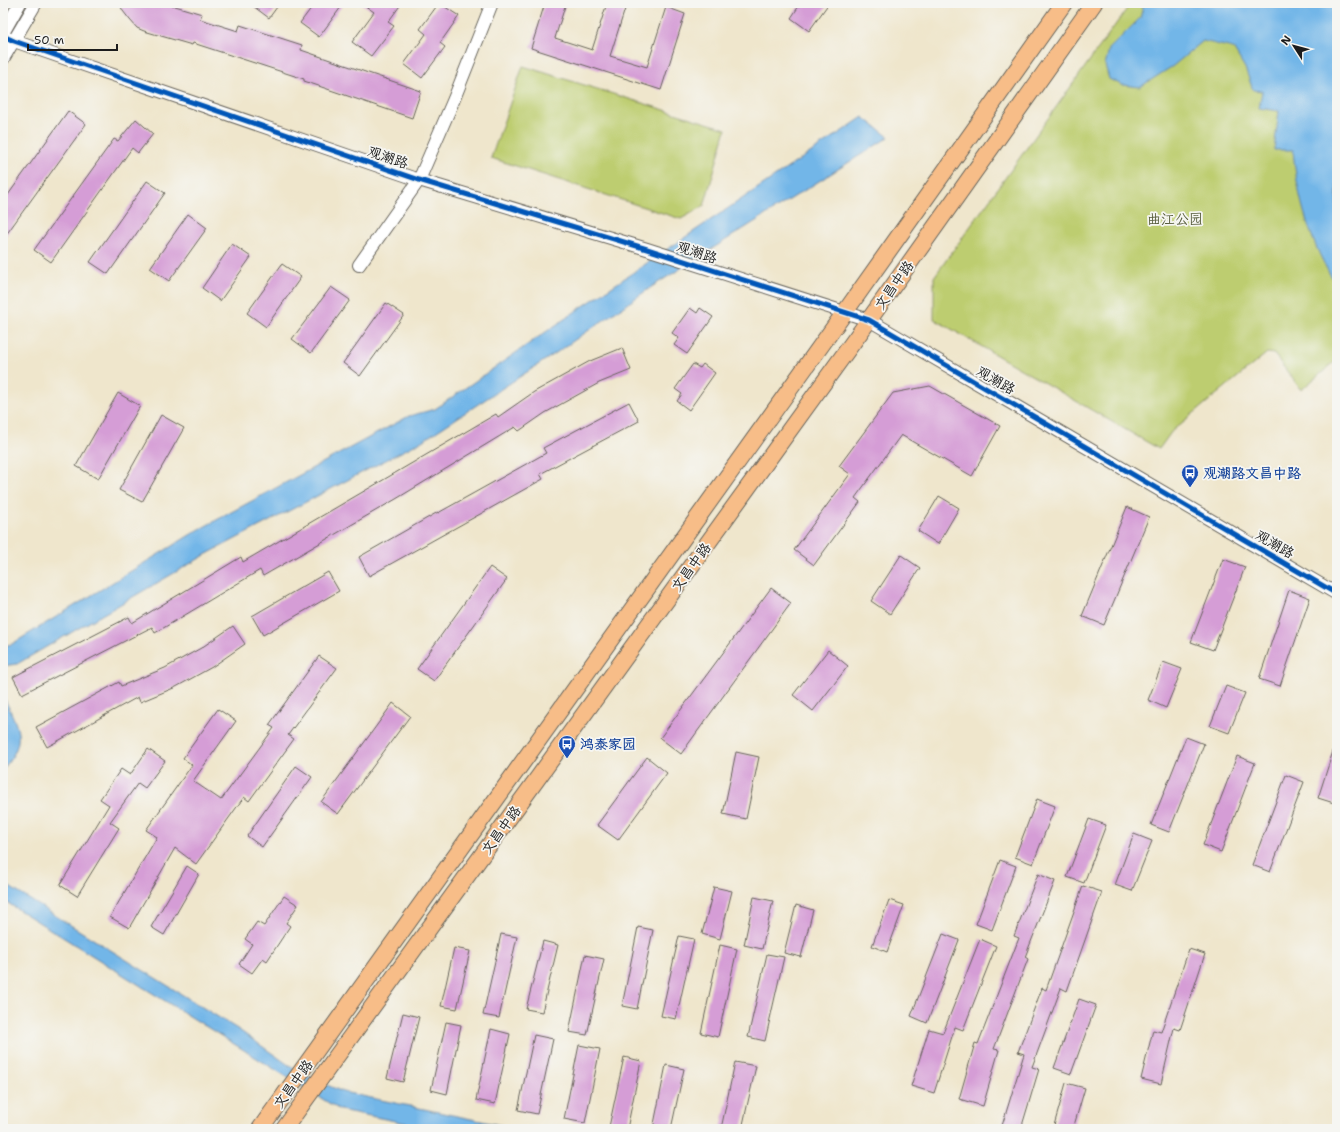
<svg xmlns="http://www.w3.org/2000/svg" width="1340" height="1132" font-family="'Shantell Sans','LXGW WenKai TC',sans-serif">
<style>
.green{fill:#bdcd70;stroke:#6c7446}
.water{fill:#72b6e8;stroke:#476982}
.building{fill:#d59dd6}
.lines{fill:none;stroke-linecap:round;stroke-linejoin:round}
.minor-casing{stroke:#66635a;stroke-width:14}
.major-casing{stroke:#66635a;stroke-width:18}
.minor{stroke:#fff;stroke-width:12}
.major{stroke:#f7bd88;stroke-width:16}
.cycleway-casing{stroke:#f6f6f2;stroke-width:8}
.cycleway{stroke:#0057b8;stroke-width:5}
.labels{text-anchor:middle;stroke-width:3.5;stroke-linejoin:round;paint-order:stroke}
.street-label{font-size:14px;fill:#1c1c1c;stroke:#f6f6f2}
.park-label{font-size:14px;fill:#545a39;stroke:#f6f6f2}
.transit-label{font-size:14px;font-weight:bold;fill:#164399;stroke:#f6f6f2;text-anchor:start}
</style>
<rect width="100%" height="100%" fill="#f6f6f2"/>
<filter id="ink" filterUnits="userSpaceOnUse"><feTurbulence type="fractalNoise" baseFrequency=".025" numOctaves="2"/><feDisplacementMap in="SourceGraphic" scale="8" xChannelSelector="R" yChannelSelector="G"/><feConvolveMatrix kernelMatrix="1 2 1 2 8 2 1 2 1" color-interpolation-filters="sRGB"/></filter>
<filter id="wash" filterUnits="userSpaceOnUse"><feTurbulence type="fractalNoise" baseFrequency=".012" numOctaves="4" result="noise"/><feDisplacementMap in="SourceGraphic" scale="16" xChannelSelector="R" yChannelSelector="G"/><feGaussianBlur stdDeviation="0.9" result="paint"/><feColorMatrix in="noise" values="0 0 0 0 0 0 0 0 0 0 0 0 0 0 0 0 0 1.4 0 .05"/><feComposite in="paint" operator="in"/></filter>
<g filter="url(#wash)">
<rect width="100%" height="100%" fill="#efe6cc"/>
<g class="green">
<path d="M1131 3H1337V360L1301 390 1274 354 1267 353 1172 431 1159 449 934 319V277Z"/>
<path d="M523 66 726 129 704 206 681 219 491 158Z"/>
</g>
<g class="water">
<path d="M1144 3H1337V286C1311 246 1297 198 1293 150H1274L1279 111 1259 108 1262 91 1253 90 1245 68 1233 48 1203 41 1173 66 1140 87 1122 85 1109 79 1105 65 1109 49 1140 18Z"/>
<path d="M863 117 889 137 653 286 553 355 422 441 207 554 17 664 3 666V646L12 644 198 530 409 416 435 409 576 311Z"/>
<path d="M3 695C17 727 29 739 3 769Z"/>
<path d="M3 883 239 1030 300 1073 343 1092 519 1129H435L340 1110 3 900Z"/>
</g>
<g id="blocks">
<g class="building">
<path d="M119 3H165L202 14 200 19 238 31 240 25 302 45 301 50 421 91 412 118 304 81V79L193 43 192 45 144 31 137 28 130 20 123 11Z"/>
<path d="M249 3H280L269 18Z"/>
<path d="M315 3H344L319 37 300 23Z"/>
<path d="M361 3H402L388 22 394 26 371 56 352 42 374 12Z"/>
<path d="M439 3 459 16 440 43 445 47 422 78 404 64 426 34 420 29Z"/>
<path d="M545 3H566L555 38 592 50 607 3H621L625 9 610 56 647 67 666 7 685 14 661 90 531 48Z"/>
<path d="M801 3H829L809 31 791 18Z"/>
<path d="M68 111 86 124 3 239V202Z"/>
<path d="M136 119 153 134 138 153 132 148 51 262 34 250 114 139 118 141Z"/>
<path d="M147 181 165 193 108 274 90 262Z"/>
<path d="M188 214 207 228 169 281 150 268Z"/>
<path d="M232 244 251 257 220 301 202 288Z"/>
<path d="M282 264 301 277 266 327 247 313Z"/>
<path d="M331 287 350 300 311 353 292 339Z"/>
<path d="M386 303 404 315 360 376 343 363Z"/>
<path d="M690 308 697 313 700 308 713 317 687 354 674 345 679 338 672 333Z"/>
<path d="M622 348 631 370 599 383 545 413 519 431 515 427 396 499 263 576 260 570 155 633 152 627 22 694 13 677 129 617 132 623 241 557 243 562 496 414 498 417 534 392 590 361Z"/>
<path d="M693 364 700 368 703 364 715 373 689 410 677 401 682 394 675 389Z"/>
<path d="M930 386 1000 426 972 476 901 435 855 498 860 502 814 565 794 550 850 474 839 466 893 393Z"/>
<path d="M118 393 140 406 98 479 76 466Z"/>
<path d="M629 402 639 421 540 474 543 479 369 576 359 557 438 512V513L546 453 543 448Z"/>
<path d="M161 415 184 428 142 502 119 490Z"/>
<path d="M939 496 959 508 938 544 918 531Z"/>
<path d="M1127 507 1149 517 1104 625 1082 616Z"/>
<path d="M901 555 920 568 890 614 871 601Z"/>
<path d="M1223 559 1245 567 1213 650 1191 642Z"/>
<path d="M490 567 507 579 434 681 417 669Z"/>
<path d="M328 572 339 591 263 635 252 616Z"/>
<path d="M771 588 791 603 681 754 660 738Z"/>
<path d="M1289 590 1310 598 1280 686 1259 679Z"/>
<path d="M233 626 245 644 212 667 176 687 140 702 138 697 47 747 36 727 119 682 121 686 165 668 201 648Z"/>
<path d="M828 650 848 666 813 711 793 695Z"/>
<path d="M319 656 337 668 288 735 294 739 249 801 244 797 196 864 175 848 129 928 110 917 157 837 146 830 192 765 183 758 218 709 236 721 193 781 221 800 274 728 269 725Z"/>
<path d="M1163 662 1182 669 1166 708 1148 700Z"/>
<path d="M1226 686 1245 693 1229 733 1210 726Z"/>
<path d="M393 703 410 716 338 814 321 802Z"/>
<path d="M1186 737 1204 744 1169 832 1151 825Z"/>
<path d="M1335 745H1337V804L1318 798Z"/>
<path d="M148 749 165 761 145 788 138 783 110 822 119 828 77 896 60 885 109 805 100 799 121 769 130 775Z"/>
<path d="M736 752 759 757 746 819 723 814Z"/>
<path d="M1237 756 1255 763 1221 852 1203 845Z"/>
<path d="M647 757 667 773 618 840 597 825Z"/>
<path d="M296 766 312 777 262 847 247 836Z"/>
<path d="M1286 775 1304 782 1270 872 1252 865Z"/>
<path d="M1037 799 1055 806 1033 864 1015 857Z"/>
<path d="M1089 819 1106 825 1084 883 1067 877Z"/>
<path d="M1134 834 1152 841 1132 891 1115 885Z"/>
<path d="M1000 860 1016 866 992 930 976 924Z"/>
<path d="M187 866 199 874 164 935 151 927Z"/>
<path d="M1038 874 1055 881 1025 957 1028 959 994 1049 999 1050 983 1106 959 1099 975 1043 978 1044 1019 938 1014 936Z"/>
<path d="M1083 886 1102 892 1067 991 1061 988 1032 1067 1039 1069 1021 1129H1001L1024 1054 1018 1052 1042 988 1046 990Z"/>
<path d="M714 887 732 891 720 939 702 934Z"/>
<path d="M284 896 298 905 286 923 290 926 267 961 263 958 252 973 239 964 252 944 245 939 257 922 264 926Z"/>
<path d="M754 897 773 901 762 949 744 945Z"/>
<path d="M889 900 904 905 887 952 872 946Z"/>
<path d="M796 905 813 910 801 957 784 953Z"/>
<path d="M638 927 653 930 637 1009 622 1006Z"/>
<path d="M501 934 517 937 499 1018 483 1015Z"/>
<path d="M943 934 959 940 927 1023 911 1016Z"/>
<path d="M679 936 694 939 676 1019 661 1016Z"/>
<path d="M980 939 996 946 963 1030 955 1027 934 1093 911 1086 929 1029 943 1033Z"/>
<path d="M543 941 558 945 542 1012 526 1009Z"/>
<path d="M720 945 737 949 718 1037 701 1033Z"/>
<path d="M454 948 470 951 457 1009 441 1006Z"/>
<path d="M1189 949 1205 954 1180 1030 1174 1028 1161 1084 1141 1079 1153 1030 1161 1032Z"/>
<path d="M767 954 784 957 765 1041 748 1037Z"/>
<path d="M585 955 604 959 587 1035 569 1032Z"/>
<path d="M1079 999 1096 1005 1071 1074 1054 1068Z"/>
<path d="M403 1013 419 1017 403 1082 387 1078Z"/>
<path d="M446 1022 461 1025 447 1094 431 1090Z"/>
<path d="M491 1029 510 1034 495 1104 476 1100Z"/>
<path d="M534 1035 553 1039 537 1114 518 1110Z"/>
<path d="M579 1045 600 1049 585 1123 564 1119Z"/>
<path d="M624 1057 641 1061 627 1129H618L609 1127Z"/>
<path d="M735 1062 756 1066 742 1129H721Z"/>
<path d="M666 1065 684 1069 671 1129H653Z"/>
<path d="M1066 1083 1085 1088 1073 1129H1053Z"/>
</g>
</g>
</g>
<g filter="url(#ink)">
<use href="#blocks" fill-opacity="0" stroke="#66635a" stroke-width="1"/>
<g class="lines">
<defs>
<g id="minor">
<path d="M3 33 20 3"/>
<path d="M3 36 14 41 419 180 647 249 869 320 1337 594"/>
<path d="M3 59 36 3"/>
<path d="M359 265 419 180 454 99 492 3"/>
</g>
<g id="major">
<path d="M260 1129 845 312 1064 3"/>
<path d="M284 1129 869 320 1094 3"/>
</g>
</defs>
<use href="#minor" class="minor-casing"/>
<use href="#major" class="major-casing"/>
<use href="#minor" class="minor"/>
<use href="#major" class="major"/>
<defs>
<path id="cycleway" d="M3 36 14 41 419 180 647 249 869 320 1337 594"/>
</defs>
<use href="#cycleway" class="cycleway-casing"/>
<use href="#cycleway" class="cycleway"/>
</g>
</g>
<defs>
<symbol id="bus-pin" viewBox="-11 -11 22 30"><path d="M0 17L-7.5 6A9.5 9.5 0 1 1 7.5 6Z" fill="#1a4fb4" stroke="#f6f6f2"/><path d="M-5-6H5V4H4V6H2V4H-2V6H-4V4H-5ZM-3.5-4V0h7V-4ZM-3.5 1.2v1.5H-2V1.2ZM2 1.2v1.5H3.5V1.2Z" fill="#fff"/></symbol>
</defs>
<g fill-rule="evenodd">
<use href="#bus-pin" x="1180" y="463" width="20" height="27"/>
<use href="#bus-pin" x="557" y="734" width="20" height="27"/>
</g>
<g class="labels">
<g class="street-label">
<text transform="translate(388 157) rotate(19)" y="5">观潮路</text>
<text transform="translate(697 252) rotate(18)" y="5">观潮路</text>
<text transform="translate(894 285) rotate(-55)" y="5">文昌中路</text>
<text transform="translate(996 380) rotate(30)" y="5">观潮路</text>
<text transform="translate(1275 544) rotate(30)" y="5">观潮路</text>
<text transform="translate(691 567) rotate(-54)" y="5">文昌中路</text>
<text transform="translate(501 830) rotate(-54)" y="5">文昌中路</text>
<text transform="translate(293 1084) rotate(-54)" y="5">文昌中路</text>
</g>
<g class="park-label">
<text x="1175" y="224">曲江公园</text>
</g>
<g class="transit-label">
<text x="1203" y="478">观潮路文昌中路</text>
<text x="580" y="749">鸿泰家园</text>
</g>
</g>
<rect width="1340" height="1132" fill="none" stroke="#f6f6f2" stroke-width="16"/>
<g transform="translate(1294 46) rotate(306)" stroke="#f6f6f2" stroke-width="3" paint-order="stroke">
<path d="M0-3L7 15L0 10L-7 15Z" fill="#1c1c1c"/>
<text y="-6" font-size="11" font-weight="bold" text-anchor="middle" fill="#1c1c1c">N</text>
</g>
<path d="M28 44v6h89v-6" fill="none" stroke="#1c1c1c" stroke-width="2"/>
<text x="34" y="44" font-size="12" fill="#1c1c1c" stroke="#f6f6f2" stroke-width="3" paint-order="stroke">50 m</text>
</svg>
